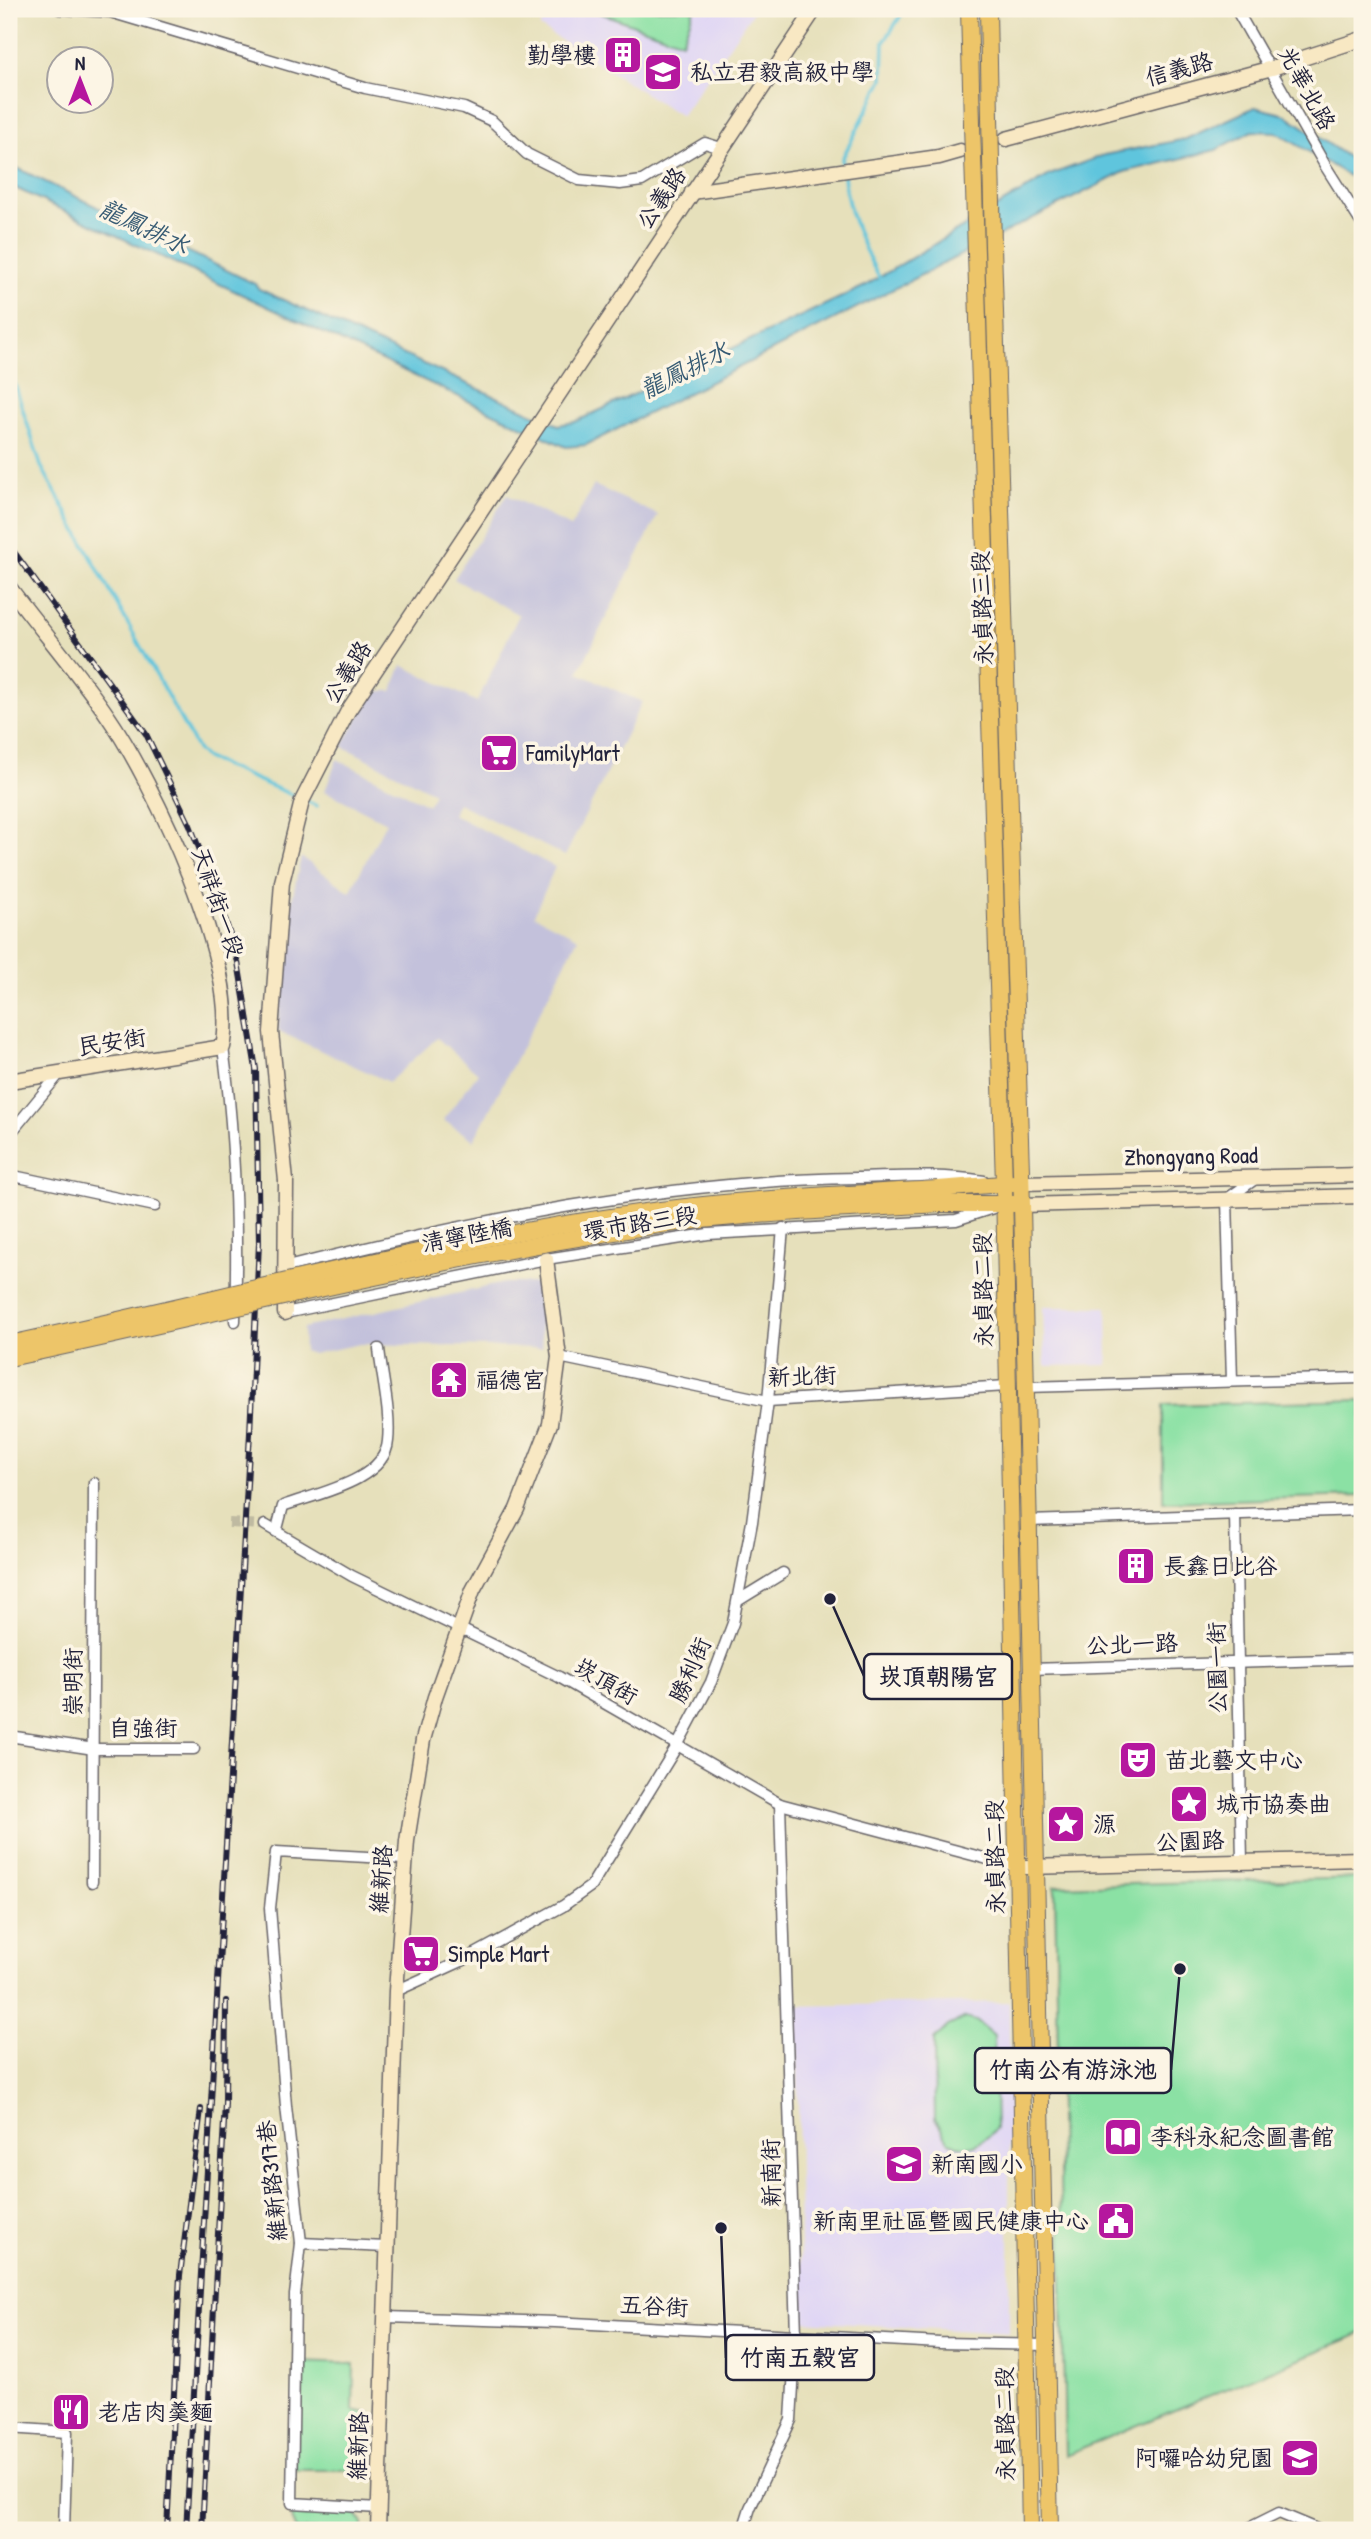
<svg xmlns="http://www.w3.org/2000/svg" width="1371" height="2539" font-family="'Patrick Hand','LXGW WenKai TC',sans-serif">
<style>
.built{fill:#dfd5f5}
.industrial{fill:#c3c1db}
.green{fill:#8be1a4;stroke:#568270;stroke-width:2}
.water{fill:#5fc5dd;stroke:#40748c;stroke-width:2}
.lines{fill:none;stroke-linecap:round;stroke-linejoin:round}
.stream{stroke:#5fc5dd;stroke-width:3.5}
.street-tunnel{stroke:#bfbaa1;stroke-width:10;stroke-dasharray:10 5;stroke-linecap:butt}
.street-casing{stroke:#676468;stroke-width:13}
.secondary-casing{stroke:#676468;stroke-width:17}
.primary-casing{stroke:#676468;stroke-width:18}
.street{stroke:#fff;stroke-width:10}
.secondary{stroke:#f8e8c3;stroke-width:14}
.primary{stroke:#edc569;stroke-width:16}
.rail-casing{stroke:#22223b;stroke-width:6}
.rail{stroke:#fcf5e5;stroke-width:3.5;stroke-dasharray:10;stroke-linecap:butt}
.primary-bridge-casing{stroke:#676468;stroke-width:18;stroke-linecap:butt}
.primary-bridge{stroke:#edc569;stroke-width:16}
.labels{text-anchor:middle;stroke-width:7;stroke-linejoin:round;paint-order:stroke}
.poi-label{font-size:23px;fill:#22223b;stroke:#fcf5e5;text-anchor:start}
.street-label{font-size:23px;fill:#22223b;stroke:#fcf5e5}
.water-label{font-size:24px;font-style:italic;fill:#375b74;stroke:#fcf5e5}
.leader{fill:none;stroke:#22223b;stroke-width:2.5}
.callout-dot{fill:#22223b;stroke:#fcf5e5;stroke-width:2.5}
.callout{fill:#fcf5e5;stroke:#22223b;stroke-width:2.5}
.callout-label{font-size:24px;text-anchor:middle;font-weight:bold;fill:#22223b}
</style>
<rect width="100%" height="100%" fill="#fcf5e5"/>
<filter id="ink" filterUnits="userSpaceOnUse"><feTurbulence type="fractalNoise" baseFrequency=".0143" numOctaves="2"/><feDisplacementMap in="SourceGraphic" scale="14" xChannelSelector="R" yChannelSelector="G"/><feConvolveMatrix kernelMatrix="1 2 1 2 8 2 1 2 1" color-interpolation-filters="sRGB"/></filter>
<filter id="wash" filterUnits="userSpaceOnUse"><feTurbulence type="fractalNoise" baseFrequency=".00686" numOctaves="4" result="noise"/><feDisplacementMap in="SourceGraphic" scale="28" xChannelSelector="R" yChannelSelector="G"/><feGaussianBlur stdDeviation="1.57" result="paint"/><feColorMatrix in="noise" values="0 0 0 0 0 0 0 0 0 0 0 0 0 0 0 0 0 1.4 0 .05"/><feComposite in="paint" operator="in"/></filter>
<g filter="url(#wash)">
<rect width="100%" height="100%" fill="#e6e0bb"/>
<g class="built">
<path d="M547 9H755L681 116 540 27Z"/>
<path d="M1043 1307H1107L1108 1365 1045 1366Z"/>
<path d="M1009 2002V2333L801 2321 797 2006Z"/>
</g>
<g class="industrial">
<path d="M594 485 658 515 578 673 642 702 565 856 458 803 452 814 555 867 534 915 578 938 474 1140 443 1120 478 1073 437 1038 389 1082 278 1031 287 924 301 857 350 892 386 822 325 791 337 759 428 805 434 793 342 746 373 691H392L402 665 477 702 519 615 454 579 507 495 571 527Z"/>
<path d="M504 1283H538L542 1348 360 1344 312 1354 304 1351 303 1328Z"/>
</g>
<g class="green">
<path d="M589 9H694L682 42Z"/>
<path d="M1362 1400V1496L1163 1502V1405Z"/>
<path d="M1362 1878V2333L1065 2455 1055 1886Z"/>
<path d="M965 2018 976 2021 994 2036 996 2128C982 2145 970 2151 949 2142L935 2119 934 2040 948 2026Z"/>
<path d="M297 2362 354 2364 353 2410 372 2414 367 2470H295Z"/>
<path d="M289 2511 354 2512 363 2522V2530H297Z"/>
</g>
<path class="water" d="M1255 107 1286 115 1355 162 1362 161V180H1356L1276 132 1252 131 1216 150 1124 172 586 445 566 447 9 185V164L255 284 259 289 558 425 575 422 863 287 1050 175 1104 155 1186 139Z"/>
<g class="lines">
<g class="stream">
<path d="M843 166 842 159 883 79 884 42 905 9"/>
<path d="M844 174C846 211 863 248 881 281"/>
<path d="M9 367 41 466 198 751 206 758 299 798"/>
<path d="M306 801 317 806"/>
</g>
</g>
</g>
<g filter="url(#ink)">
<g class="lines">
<path class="street-tunnel" d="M229 1523 265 1525"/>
<defs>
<g id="street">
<path d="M59 9 110 12 365 88 464 108 492 121 527 154 579 180 620 184 642 181 705 143 721 148"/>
<path d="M1236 9 1326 167 1362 224"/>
<path d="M223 1047C235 1137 238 1231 235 1321"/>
<path d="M9 1135 59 1074"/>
<path d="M9 1175 155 1206"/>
<path d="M287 1267C473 1221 665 1180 858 1178 901 1177 941 1174 984 1181"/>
<path d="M285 1313 546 1259 708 1234 956 1220 993 1208"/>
<path d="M559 1357 768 1401 1007 1386"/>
<path d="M1232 1381 1227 1199 1258 1177"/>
<path d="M1025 1387 1362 1378"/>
<path d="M1235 1514 1242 1862"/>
<path d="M1028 1521 1362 1510"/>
<path d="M265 1525 352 1576 559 1677 780 1804 1018 1867"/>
<path d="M277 1529 283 1506C315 1494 385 1481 388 1441 391 1414 382 1377 379 1349"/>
<path d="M739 1600 783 1573"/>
<path d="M1030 1669 1362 1659"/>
<path d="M9 1736 94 1749H194"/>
<path d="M92 1882 94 1483"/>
<path d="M396 1991 466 1959 563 1906 591 1886 677 1746 711 1682 733 1623 752 1522 768 1401 783 1228"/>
<path d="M301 2243 386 2247"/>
<path d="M386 2317 555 2322 940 2343 1046 2345"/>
<path d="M9 2428 67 2432 64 2530"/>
<path d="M379 2508 292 2503 295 2295 301 2243 286 2106 270 1908 276 1852 404 1859"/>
<path d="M743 2530 750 2508 791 2420 796 2335 780 1804"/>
<path d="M1245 2530 1279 2513 1320 2530"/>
</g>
<g id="secondary">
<path d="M1006 139 1272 68 1362 39"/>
<path d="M692 192 939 157 960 151"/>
<path d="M9 587C41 630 77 671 107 715 154 783 241 966 223 1047L9 1081"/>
<path d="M1021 1183 1362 1175"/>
<path d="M1022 1205 1362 1196"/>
<path d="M285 1313 286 1181 271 1032 282 882 302 801 348 711 815 9"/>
<path d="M1026 1867 1362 1859"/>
<path d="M378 2530 396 1991 407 1841 423 1740 435 1697 473 1590 517 1509 550 1424 559 1357 546 1259"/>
</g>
<g id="primary">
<path d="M969 9 972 124"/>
<path d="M988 9 990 117"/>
<path d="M993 246 1022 1205 1050 2530"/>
<path d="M976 253 1004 1184 1030 2530"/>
<path d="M938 1189 1015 1183"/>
<path d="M940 1204H1015"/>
</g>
</defs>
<use href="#street" class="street-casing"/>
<use href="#secondary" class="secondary-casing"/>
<use href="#primary" class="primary-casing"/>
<use href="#street" class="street"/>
<use href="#secondary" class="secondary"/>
<use href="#primary" class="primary"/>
<defs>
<g id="rail">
<path d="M9 545 146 734 190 825 219 899 238 962 256 1069 259 1243 250 1433 186 2530"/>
<path d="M167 2530 180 2275 201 2109"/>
<path d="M202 2530 225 2103 226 2001"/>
</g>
</defs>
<use href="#rail" class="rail-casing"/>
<use href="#rail" class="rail"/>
<defs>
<g id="primary-bridge">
<path d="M990 117 993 246"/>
<path d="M972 124 976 253"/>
<path d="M9 1344C209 1302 408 1247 611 1217 719 1200 828 1195 938 1189"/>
<path d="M9 1358C210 1315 410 1264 614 1232 722 1214 831 1210 940 1204"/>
</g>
</defs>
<use href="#primary-bridge" class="primary-bridge-casing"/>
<use href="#primary-bridge" class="primary-bridge"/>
</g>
</g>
<defs>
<symbol id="building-square" viewBox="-11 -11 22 22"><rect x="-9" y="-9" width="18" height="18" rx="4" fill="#b5179e" stroke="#fcf5e5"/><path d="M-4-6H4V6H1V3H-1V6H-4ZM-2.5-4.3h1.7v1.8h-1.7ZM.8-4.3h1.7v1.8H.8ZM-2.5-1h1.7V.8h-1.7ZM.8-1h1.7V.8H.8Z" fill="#fff"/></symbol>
<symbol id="school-square" viewBox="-11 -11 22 22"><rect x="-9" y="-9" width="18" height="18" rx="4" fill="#b5179e" stroke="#fcf5e5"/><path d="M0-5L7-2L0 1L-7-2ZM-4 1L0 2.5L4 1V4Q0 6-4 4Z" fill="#fff"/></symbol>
<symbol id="supermarket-square" viewBox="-11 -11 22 22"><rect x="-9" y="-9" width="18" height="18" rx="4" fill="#b5179e" stroke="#fcf5e5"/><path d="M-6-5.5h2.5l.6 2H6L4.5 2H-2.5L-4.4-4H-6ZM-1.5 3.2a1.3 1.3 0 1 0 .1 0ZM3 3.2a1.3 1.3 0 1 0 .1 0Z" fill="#fff"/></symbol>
<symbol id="temple-square" viewBox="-11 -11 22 22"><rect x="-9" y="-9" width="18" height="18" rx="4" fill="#b5179e" stroke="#fcf5e5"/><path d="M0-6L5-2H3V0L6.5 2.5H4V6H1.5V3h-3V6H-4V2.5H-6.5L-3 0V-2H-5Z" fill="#fff"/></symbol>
<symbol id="theatre-square" viewBox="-11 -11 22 22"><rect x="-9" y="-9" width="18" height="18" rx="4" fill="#b5179e" stroke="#fcf5e5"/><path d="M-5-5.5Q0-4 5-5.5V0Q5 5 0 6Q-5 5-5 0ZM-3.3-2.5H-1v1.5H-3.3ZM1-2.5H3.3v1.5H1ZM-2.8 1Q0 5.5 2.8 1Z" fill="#fff"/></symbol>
<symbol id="sight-square" viewBox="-11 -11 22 22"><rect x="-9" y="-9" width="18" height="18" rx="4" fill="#b5179e" stroke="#fcf5e5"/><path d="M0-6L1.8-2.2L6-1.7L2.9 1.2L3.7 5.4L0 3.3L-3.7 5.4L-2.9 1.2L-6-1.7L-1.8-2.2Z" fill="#fff"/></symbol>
<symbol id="library-square" viewBox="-11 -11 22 22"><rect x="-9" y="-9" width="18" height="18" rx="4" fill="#b5179e" stroke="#fcf5e5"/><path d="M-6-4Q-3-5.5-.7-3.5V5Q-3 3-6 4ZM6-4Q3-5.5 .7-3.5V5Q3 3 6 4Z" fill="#fff"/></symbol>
<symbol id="civic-square" viewBox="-11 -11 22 22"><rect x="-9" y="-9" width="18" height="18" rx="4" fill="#b5179e" stroke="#fcf5e5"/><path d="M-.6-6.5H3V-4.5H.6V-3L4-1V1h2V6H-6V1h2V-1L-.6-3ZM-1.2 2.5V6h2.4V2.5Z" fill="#fff"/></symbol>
<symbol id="restaurant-square" viewBox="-11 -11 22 22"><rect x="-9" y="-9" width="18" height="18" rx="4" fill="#b5179e" stroke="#fcf5e5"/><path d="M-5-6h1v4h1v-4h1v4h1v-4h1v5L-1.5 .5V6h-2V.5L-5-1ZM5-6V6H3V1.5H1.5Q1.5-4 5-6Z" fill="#fff"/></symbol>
</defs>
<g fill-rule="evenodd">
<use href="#building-square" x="601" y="33" width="44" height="44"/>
<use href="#school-square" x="641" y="50" width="44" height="44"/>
<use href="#supermarket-square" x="477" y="731" width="44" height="44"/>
<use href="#temple-square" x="427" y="1358" width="44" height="44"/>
<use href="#building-square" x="1114" y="1544" width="44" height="44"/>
<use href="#theatre-square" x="1116" y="1738" width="44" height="44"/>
<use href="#sight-square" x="1167" y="1782" width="44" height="44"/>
<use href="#sight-square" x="1044" y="1802" width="44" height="44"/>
<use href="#supermarket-square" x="399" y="1932" width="44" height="44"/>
<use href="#library-square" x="1101" y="2115" width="44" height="44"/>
<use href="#school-square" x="882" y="2142" width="44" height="44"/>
<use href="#civic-square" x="1094" y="2199" width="44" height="44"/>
<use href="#restaurant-square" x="49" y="2390" width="44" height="44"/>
<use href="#school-square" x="1278" y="2436" width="44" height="44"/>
</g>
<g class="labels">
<g class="poi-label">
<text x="596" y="63" text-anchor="end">勤學樓</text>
<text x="690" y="80">私立君毅高級中學</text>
<text x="526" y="761">FamilyMart</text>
<text x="476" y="1388">福德宮</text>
<text x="1163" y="1574">長鑫日比谷</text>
<text x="1165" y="1768">苗北藝文中心</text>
<text x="1216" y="1812">城市協奏曲</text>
<text x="1093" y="1832">源</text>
<text x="448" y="1962">Simple Mart</text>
<text x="1150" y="2145">李科永紀念圖書館</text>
<text x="931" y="2172">新南國小</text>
<text x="1089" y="2229" text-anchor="end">新南里社區暨國民健康中心</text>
<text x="98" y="2420">老店肉羮麵</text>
<text x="1273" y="2466" text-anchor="end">阿囉哈幼兒園</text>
</g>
<g class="street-label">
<text transform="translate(1179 69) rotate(-15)" y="8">信義路</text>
<text transform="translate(1307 88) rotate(61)" y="8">光華北路</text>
<text transform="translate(661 198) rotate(-56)" y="8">公義路</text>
<text transform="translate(982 608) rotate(-92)" y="8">永貞路三段</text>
<text transform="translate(347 672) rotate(-58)" y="8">公義路</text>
<text transform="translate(218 902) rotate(71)" y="8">天祥街一段</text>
<text transform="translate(112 1042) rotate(-9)" y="8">民安街</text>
<text transform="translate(1191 1156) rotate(-1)" y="8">Zhongyang Road</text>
<text transform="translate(640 1223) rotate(-9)" y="8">環市路三段</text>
<text transform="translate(467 1235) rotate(-11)" y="8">清寧陸橋</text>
<text transform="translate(983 1290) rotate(-91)" y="8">永貞路二段</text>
<text transform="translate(802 1376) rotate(-2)" y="8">新北街</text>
<text transform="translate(1132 1644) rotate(-2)" y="8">公北一路</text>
<text transform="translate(1217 1668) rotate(-91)" y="8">公園一街</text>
<text transform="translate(690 1670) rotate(-66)" y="8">勝利街</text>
<text transform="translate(606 1681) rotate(30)" y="8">崁頂街</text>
<text transform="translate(73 1682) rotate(-90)" y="8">崇明街</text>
<text x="143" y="1736">自強街</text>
<text transform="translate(1190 1841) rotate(-2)" y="8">公園路</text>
<text transform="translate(995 1857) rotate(-91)" y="8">永貞路二段</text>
<text transform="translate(381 1879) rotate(-86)" y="8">維新路</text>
<text transform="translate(771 2173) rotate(-91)" y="8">新南街</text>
<text transform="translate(272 2181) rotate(-96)" y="8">維新路317巷</text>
<text transform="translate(654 2306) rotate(3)" y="8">五谷街</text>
<text transform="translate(1005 2424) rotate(-91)" y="8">永貞路二段</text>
<text transform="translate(358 2446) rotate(-88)" y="8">維新路</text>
</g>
<g class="water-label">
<text transform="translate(144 227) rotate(25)" y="8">龍鳳排水</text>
<text transform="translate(685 370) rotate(-27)" y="8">龍鳳排水</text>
</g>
</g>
<path class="leader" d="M830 1599L864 1676M1180 1969L1171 2070M721 2228L726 2358"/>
<g class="callout-dot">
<circle cx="830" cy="1599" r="7"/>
<circle cx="1180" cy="1969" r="7"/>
<circle cx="721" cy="2228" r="7"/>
</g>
<g class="callout">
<rect x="864" y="1654" width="148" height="45" rx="7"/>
<rect x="975" y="2048" width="196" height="45" rx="7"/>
<rect x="726" y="2335" width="148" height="45" rx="7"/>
</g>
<g class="callout-label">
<text x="938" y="1685">崁頂朝陽宮</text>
<text x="1073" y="2078">竹南公有游泳池</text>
<text x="800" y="2366">竹南五穀宮</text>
</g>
<rect width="1371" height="2539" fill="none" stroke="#fcf5e5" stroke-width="35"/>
<g transform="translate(80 80)"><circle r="33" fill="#fcf5e5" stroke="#a5a1a1" stroke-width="2"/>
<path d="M0-5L12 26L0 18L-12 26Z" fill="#b5179e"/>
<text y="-10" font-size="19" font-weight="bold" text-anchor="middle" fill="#22223b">N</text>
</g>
</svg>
